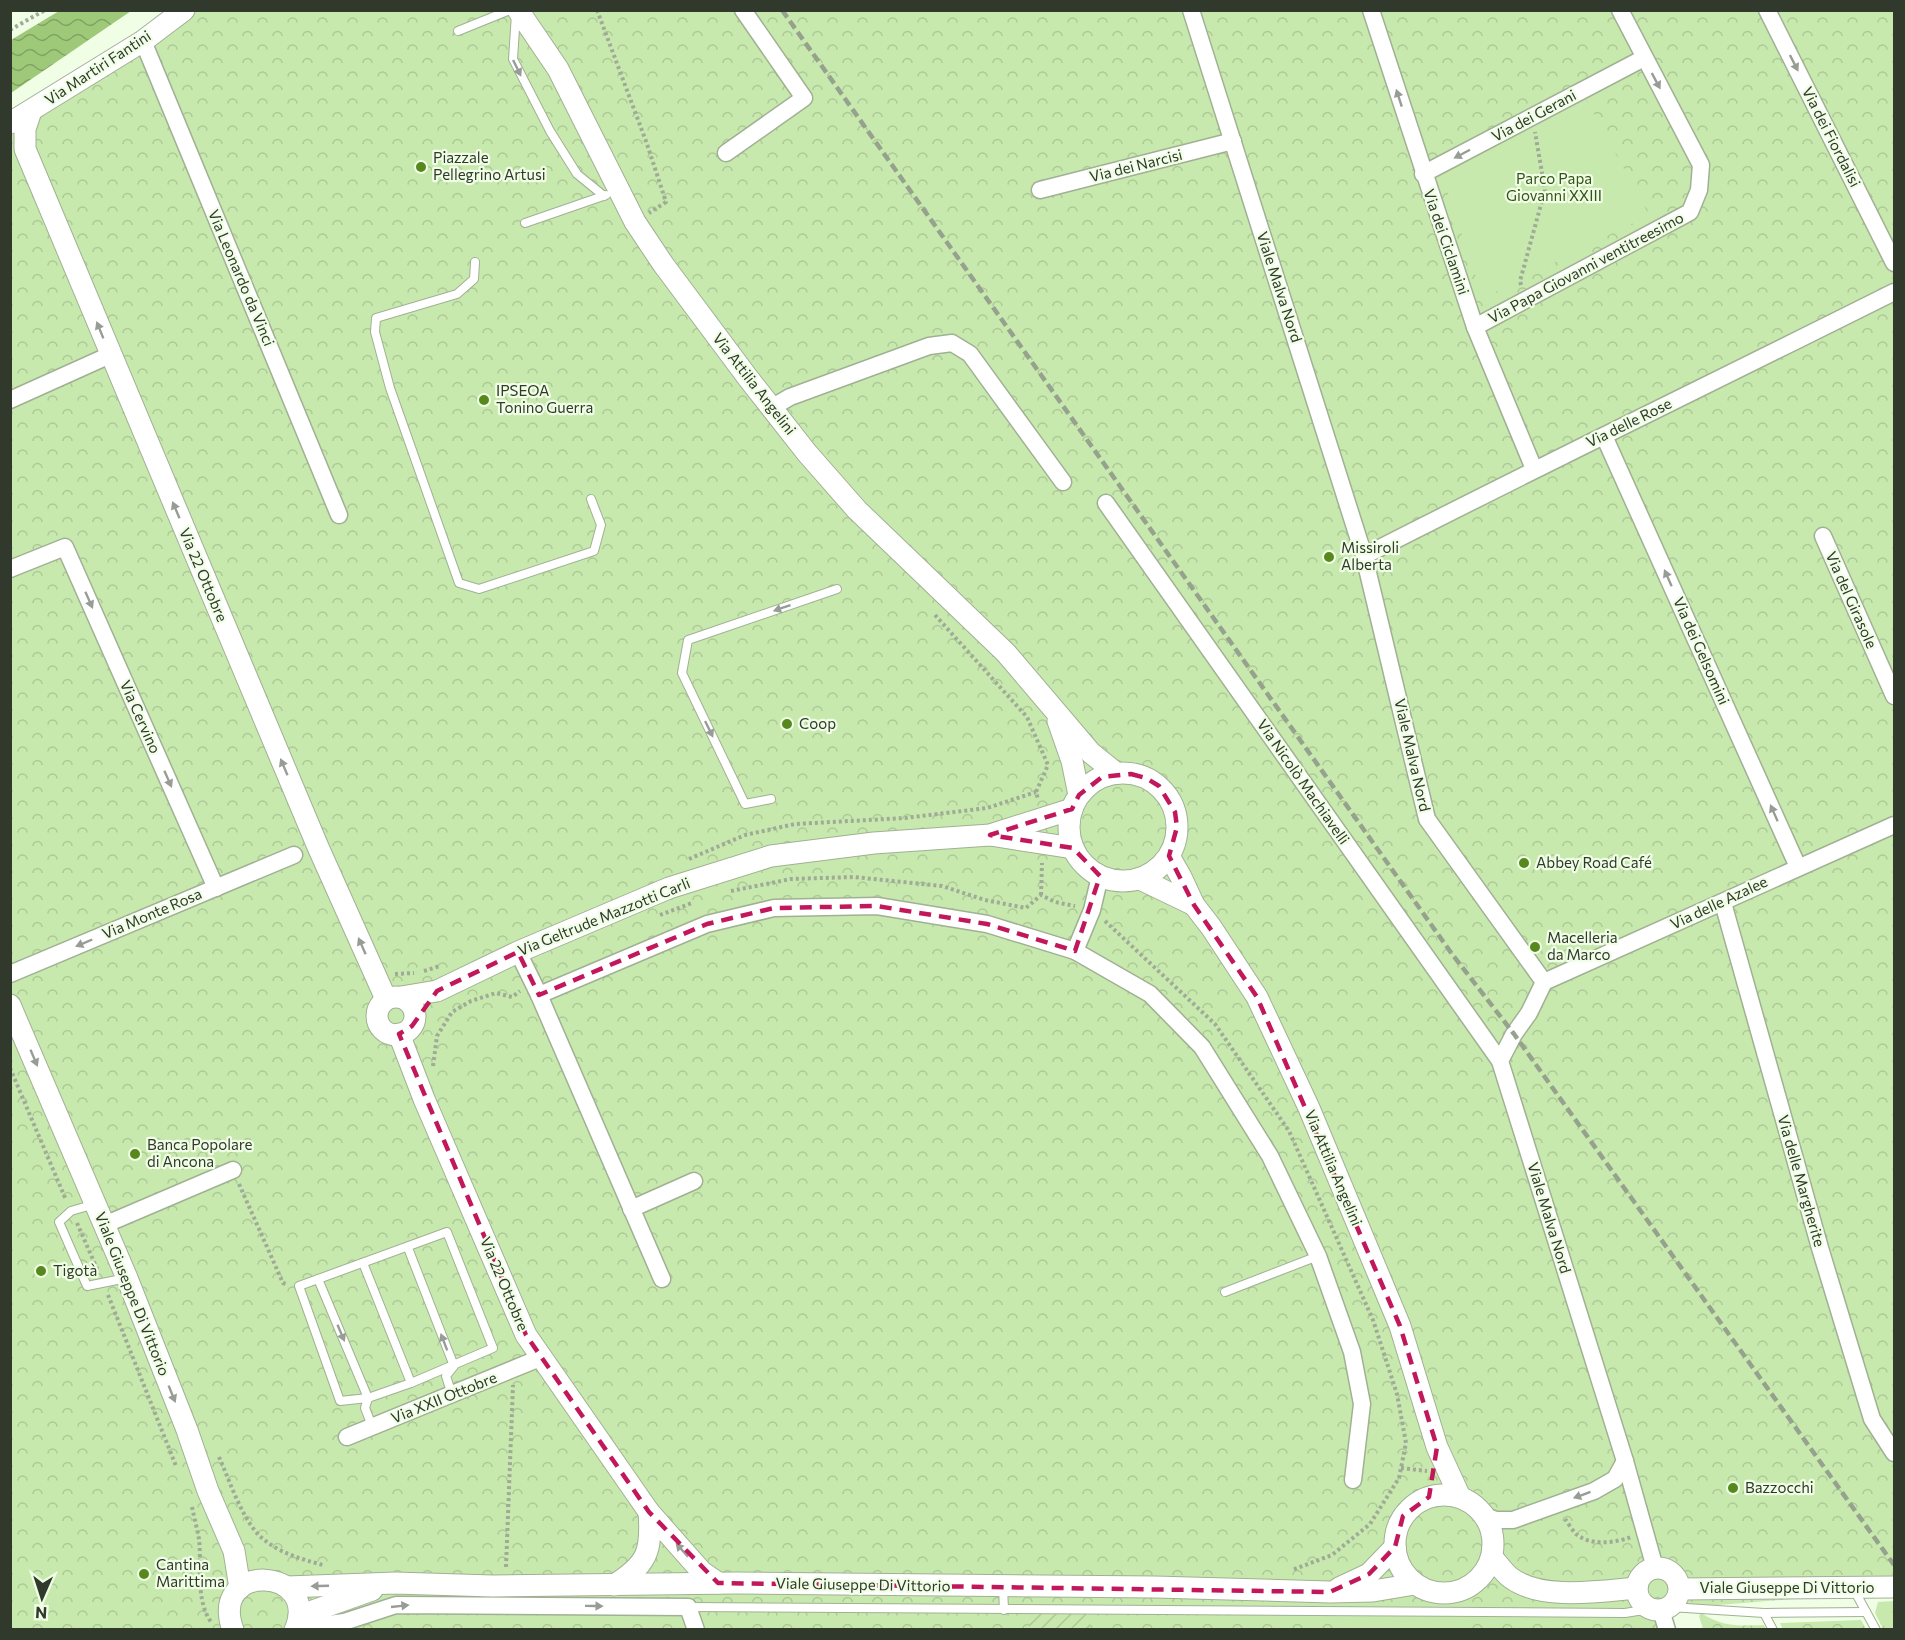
<svg xmlns="http://www.w3.org/2000/svg" width="1905" height="1640" font-family="Commissioner,sans-serif">
<style>
.grass{fill:url(#grass-tufts)}
.forest{fill:url(#forest-crowns)}
.park{fill:#c8e9ae}
.garden{fill:url(#garden-furrows)}
.water{fill:url(#water-waves)}
.lines{fill:none;stroke-linecap:round;stroke-linejoin:round}
.service-casing{stroke:#a0b193;stroke-width:10}
.minor-casing{stroke:#a0b193;stroke-width:19}
.tertiary-casing{stroke:#a0b193;stroke-width:23}
.path{stroke:#9faa97;stroke-width:4;stroke-dasharray:3 3;stroke-linecap:butt}
.service{stroke:#fff;stroke-width:8}
.minor{stroke:#fff;stroke-width:16}
.tertiary{stroke:#fff;stroke-width:21}
.rail{stroke:#96a18e;stroke-width:4.5;stroke-dasharray:9 4.5;stroke-linecap:butt}
.oneway{fill:#989c96}
.marked{fill:none;stroke:#c2185b;stroke-width:4.5;stroke-dasharray:12 8;stroke-linejoin:round}
.poi-dot{fill:#57881e;stroke:#effee5;stroke-width:2}
.labels{text-anchor:middle;stroke-width:4.5;stroke-linejoin:round;paint-order:stroke}
.street-label{font-size:15px;fill:#31382c;stroke:#effee5}
.poi-label{font-size:15px;fill:#31382c;stroke:#effee5;text-anchor:start}
.park-label{font-size:15px;fill:#36521a;stroke:#effee5}
</style>
<defs>
<pattern id="grass-tufts" width="24" height="20" patternUnits="userSpaceOnUse" patternTransform="scale(1.5)"><rect width="24" height="20" fill="#c8e9ae"/><path d="M3 7l-1-3M5 7V3M7 7l1-3M15 17l-1-3M17 17v-4M19 17l1-3" fill="none" stroke="#acc996"/></pattern>
<pattern id="forest-crowns" width="20" height="18" patternUnits="userSpaceOnUse" patternTransform="scale(1.5)"><rect width="20" height="18" fill="#c8e9ae"/><path d="M2 6a3 3 0 1 1 6 0M12 15a3 3 0 1 1 6 0" fill="none" stroke="#acc996"/></pattern>
<pattern id="garden-furrows" width="10" height="10" patternUnits="userSpaceOnUse" patternTransform="scale(1.5)"><rect width="10" height="10" fill="#c8e9ae"/><path d="M-1 1l2-2M0 10L10 0M9 11l2-2" fill="none" stroke="#acc996"/></pattern>
<pattern id="water-waves" width="16" height="10" patternUnits="userSpaceOnUse" patternTransform="scale(1.5)"><rect width="16" height="10" fill="#9dc979"/><path d="M0 5q4-4 8 0t8 0" fill="none" stroke="#81a463"/></pattern>
</defs>
<rect width="100%" height="100%" fill="#effee5"/>
<path class="grass" d="M1894 1601V1629H1883L1875 1613 1878 1602Z"/>
<g class="forest">
<path d="M191 11H1894V1591L1656 1610 1662 1630 11 1629 10 130Z"/>
<path d="M1701 1613C1723 1627 1738 1626 1764 1625L1766 1629H1703L1699 1616Z"/>
<path d="M1861 1620 1866 1629H1783L1780 1623Z"/>
</g>
<g class="park">
<path d="M1584 96 1649 215 1483 298 1441 172Z"/>
<path d="M1344 1615 1469 1619 1472 1629H1348Z"/>
</g>
<path class="garden" d="M1026 1614H1086L1091 1629H1030Z"/>
<path class="water" d="M59 11H131L11 93V40Z"/>
<g class="lines">
<defs>
<g id="service">
<path d="M516 14 513 59 550 131 577 174 604 196"/>
<path d="M458 31 510 10"/>
<path d="M525 223 606 195"/>
<path d="M475 262 474 279 457 294 376 318 375 332 390 388 459 583 479 589 594 551 601 525 591 499"/>
<path d="M771 799 745 804 682 673 688 640 837 589"/>
<path d="M95 1204 71 1211 59 1222 87 1286 127 1278"/>
<path d="M447 1232 493 1348 411 1383 368 1398 340 1401 299 1286Z"/>
<path d="M408 1248 454 1366 446 1376 452 1395"/>
<path d="M363 1263 411 1383"/>
<path d="M318 1279 368 1398 365 1408 372 1426"/>
<path d="M1225 1292 1318 1256"/>
<path d="M1003 1587 1004 1610"/>
<path d="M1853 1588 1876 1630"/>
<path d="M688 1607 1625 1613 1650 1609"/>
<path d="M1670 1607 1764 1613 1866 1612"/>
<path d="M1764 1613 1773 1630"/>
</g>
<g id="minor">
<path d="M1191 10 1364 556 1427 819 1544 982 1529 1013 1514 1034 1500 1061 1625 1461 1655 1568"/>
<path d="M1371 10 1475 327 1534 469"/>
<path d="M1767 10 1894 263"/>
<path d="M143 41 339 515"/>
<path d="M726 153 804 98 743 10"/>
<path d="M1423 174 1644 58"/>
<path d="M1040 190 1233 141"/>
<path d="M1475 327 1690 212 1699 190 1701 165 1620 10"/>
<path d="M10 400 110 355"/>
<path d="M771 408 790 397 929 346 952 343 970 354 1063 482"/>
<path d="M1604 436 1798 867"/>
<path d="M1106 503 1500 1061"/>
<path d="M1823 536 1894 696"/>
<path d="M1364 556C1540 466 1718 380 1894 292"/>
<path d="M10 569 65 547 216 888"/>
<path d="M1723 903 1820 1248 1872 1419 1894 1453"/>
<path d="M1075 951 1092 910 1100 876"/>
<path d="M518 952 539 995"/>
<path d="M10 974 294 855"/>
<path d="M1544 982 1894 825"/>
<path d="M631 1209 694 1181"/>
<path d="M104 1225 233 1170"/>
<path d="M662 1279 539 995 707 924 774 908 877 906 987 924 1075 951 1150 994 1202 1047 1270 1156 1318 1256 1352 1352 1362 1404 1353 1480"/>
<path d="M347 1437 540 1358"/>
<path d="M1485 1516 1496 1520H1513L1594 1491 1615 1479 1625 1461"/>
<path d="M1661 1610 1667 1630"/>
<path d="M295 1629 344 1622 396 1605 688 1607 696 1630"/>
</g>
<g id="tertiary">
<path d="M518 10 558 69 635 222 663 264 748 378 807 453 857 510 1006 653 1091 753 1116 773"/>
<path d="M31 111 25 129V149L318 847 386 999"/>
<path d="M10 123 143 41 184 10"/>
<path d="M1058 721 1072 761 1079 795"/>
<circle cx="1123" cy="827" r="54"/>
<path d="M993 834 1072 809"/>
<path d="M1169 856 1181 877 1194 905 1211 927 1257 997 1309 1108 1400 1326 1437 1447 1460 1497"/>
<path d="M1140 879 1194 905"/>
<path d="M401 997 437 991 518 952 669 888 771 856 874 843 990 835 1073 848"/>
<circle cx="396" cy="1016" r="19"/>
<path d="M10 1005 127 1278 187 1430 208 1491 234 1551 240 1588"/>
<path d="M399 1034 424 1099 526 1335 649 1512 702 1572 718 1583"/>
<circle cx="1444" cy="1544" r="49"/>
<path d="M1492 1557C1498 1564 1504 1573 1511 1578 1542 1601 1601 1591 1637 1588"/>
<circle cx="1658" cy="1589" r="21"/>
<path d="M614 1585C648 1564 652 1551 649 1512"/>
<path d="M287 1587 395 1583 493 1586 737 1583 1155 1587 1330 1592 1373 1591 1415 1584"/>
<path d="M1339 1588 1369 1574 1395 1547"/>
<path d="M1680 1589 1894 1587"/>
<path d="M299 1616 372 1590"/>
<path d="M233 1630C208 1560 322 1567 295 1630"/>
</g>
</defs>
<use href="#service" class="service-casing"/>
<use href="#minor" class="minor-casing"/>
<use href="#tertiary" class="tertiary-casing"/>
<g class="path">
<path d="M597 10 647 144 666 202 649 213"/>
<path d="M10 30 45 10"/>
<path d="M1521 285 1520 281 1545 190 1535 132"/>
<path d="M935 615 1027 717 1048 765 1036 792 1038 799"/>
<path d="M689 859 745 835 795 824 905 818 987 808 1036 792"/>
<path d="M731 891 791 879 854 877 942 886 985 900 1026 908 1041 895 1055 902 1075 906"/>
<path d="M1041 895 1042 863"/>
<path d="M660 915 692 903"/>
<path d="M1105 921 1215 1024 1289 1131 1373 1320 1397 1394 1406 1443 1399 1478 1370 1524 1332 1555 1292 1570"/>
<path d="M424 971 440 966"/>
<path d="M395 974 414 973"/>
<path d="M433 1066 437 1036 452 1012 471 1001 496 993 512 997 520 991"/>
<path d="M10 1068 66 1200"/>
<path d="M239 1184 283 1283 286 1284"/>
<path d="M77 1223 98 1271"/>
<path d="M108 1295 176 1466"/>
<path d="M219 1457C230 1481 244 1527 267 1542 283 1554 304 1560 323 1565"/>
<path d="M1401 1468 1427 1471"/>
<path d="M192 1507C194 1517 197 1528 199 1539 202 1566 195 1599 211 1622"/>
<path d="M1565 1519C1568 1523 1572 1530 1576 1534 1590 1546 1615 1543 1631 1537"/>
<path d="M506 1567 513 1385"/>
</g>
<use href="#service" class="service"/>
<use href="#minor" class="minor"/>
<use href="#tertiary" class="tertiary"/>
<path class="rail" d="M782 10 1452 954 1514 1034 1894 1565"/>
</g>
<defs><path id="oneway-solid" d="M-6-.8H1V-3.2L6.5 0L1 3.2V.8H-6Z" transform="scale(1.5)"/></defs>
<g class="oneway">
<use href="#oneway-solid" transform="translate(1794 63) rotate(63)"/>
<use href="#oneway-solid" transform="translate(517 68) rotate(64)"/>
<use href="#oneway-solid" transform="translate(1656 81) rotate(62)"/>
<use href="#oneway-solid" transform="translate(1399 98) rotate(-108)"/>
<use href="#oneway-solid" transform="translate(1462 154) rotate(152)"/>
<use href="#oneway-solid" transform="translate(100 330) rotate(-112)"/>
<use href="#oneway-solid" transform="translate(176 510) rotate(-113)"/>
<use href="#oneway-solid" transform="translate(1668 578) rotate(-114)"/>
<use href="#oneway-solid" transform="translate(89 600) rotate(66)"/>
<use href="#oneway-solid" transform="translate(782 608) rotate(161)"/>
<use href="#oneway-solid" transform="translate(709 729) rotate(64)"/>
<use href="#oneway-solid" transform="translate(284 767) rotate(-113)"/>
<use href="#oneway-solid" transform="translate(168 779) rotate(66)"/>
<use href="#oneway-solid" transform="translate(1774 813) rotate(-114)"/>
<use href="#oneway-solid" transform="translate(84 943) rotate(157)"/>
<use href="#oneway-solid" transform="translate(362 946) rotate(-114)"/>
<use href="#oneway-solid" transform="translate(34 1058) rotate(67)"/>
<use href="#oneway-solid" transform="translate(341 1333) rotate(67)"/>
<use href="#oneway-solid" transform="translate(444 1342) rotate(-111)"/>
<use href="#oneway-solid" transform="translate(172 1394) rotate(68)"/>
<use href="#oneway-solid" transform="translate(1582 1495) rotate(160)"/>
<use href="#oneway-solid" transform="translate(682 1550) rotate(-132)"/>
<use href="#oneway-solid" transform="translate(320 1586) rotate(178)"/>
<use href="#oneway-solid" transform="translate(400 1606) rotate(-6)"/>
<use href="#oneway-solid" transform="translate(594 1606) rotate(1)"/>
</g>
<path class="marked" d="M1131 774 1146 778 1159 786 1175 812 1177 827 1169 856 1194 905 1257 997 1400 1326 1437 1447 1429 1497 1403 1516 1395 1547 1369 1574 1330 1592 718 1583 649 1512 526 1335 399 1034 412 1026 437 991 518 952 539 995 707 924 774 908 877 906 987 924 1075 951 1100 876 1073 848 990 835 1072 809 1079 795 1102 777Z"/>
<g class="poi-dot">
<circle cx="421" cy="167" r="6"/>
<circle cx="484" cy="400" r="6"/>
<circle cx="1329" cy="557" r="6"/>
<circle cx="787" cy="724" r="6"/>
<circle cx="1524" cy="863" r="6"/>
<circle cx="1535" cy="947" r="6"/>
<circle cx="135" cy="1154" r="6"/>
<circle cx="41" cy="1271" r="6"/>
<circle cx="1733" cy="1488" r="6"/>
<circle cx="144" cy="1574" r="6"/>
</g>
<g class="labels">
<g class="street-label">
<text transform="translate(98 68) rotate(-33)" y="5">Via Martiri Fantini</text>
<text transform="translate(1534 116) rotate(-28)" y="5">Via dei Gerani</text>
<text transform="translate(1831 137) rotate(63)" y="5">Via dei Fiordalisi</text>
<text transform="translate(1136 166) rotate(-14)" y="5">Via dei Narcisi</text>
<text transform="translate(1446 242) rotate(71)" y="5">Via dei Ciclamini</text>
<text transform="translate(1586 268) rotate(-28)" y="5">Via Papa Giovanni ventitreesimo</text>
<text transform="translate(241 278) rotate(67)" y="5">Via Leonardo da Vinci</text>
<text transform="translate(1279 287) rotate(72)" y="5">Viale Malva Nord</text>
<text transform="translate(754 384) rotate(52)" y="5">Via Attilia Angelini</text>
<text transform="translate(1629 423) rotate(-26)" y="5">Via delle Rose</text>
<text transform="translate(203 575) rotate(67)" y="5">Via 22 Ottobre</text>
<text transform="translate(1851 600) rotate(66)" y="5">Via del Girasole</text>
<text transform="translate(1701 651) rotate(66)" y="5">Via dei Gelsomini</text>
<text transform="translate(140 717) rotate(66)" y="5">Via Cervino</text>
<text transform="translate(1412 755) rotate(77)" y="5">Viale Malva Nord</text>
<text transform="translate(1303 782) rotate(55)" y="5">Via Nicolò Machiavelli</text>
<text transform="translate(1719 903) rotate(-25)" y="5">Via delle Azalee</text>
<text transform="translate(152 914) rotate(-23)" y="5">Via Monte Rosa</text>
<text transform="translate(604 917) rotate(-22)" y="5">Via Geltrude Mazzotti Carli</text>
<text transform="translate(1333 1168) rotate(67)" y="5">Via Attilia Angelini</text>
<text transform="translate(1801 1181) rotate(74)" y="5">Via delle Margherite</text>
<text transform="translate(1549 1218) rotate(73)" y="5">Viale Malva Nord</text>
<text transform="translate(504 1284) rotate(67)" y="5">Via 22 Ottobre</text>
<text transform="translate(132 1294) rotate(68)" y="5">Viale Giuseppe Di Vittorio</text>
<text transform="translate(444 1398) rotate(-22)" y="5">Via XXII Ottobre</text>
<text transform="translate(863 1585) rotate(1)" y="5">Viale Giuseppe Di Vittorio</text>
<text x="1787" y="1593">Viale Giuseppe Di Vittorio</text>
</g>
<g class="poi-label">
<text x="433" y="163">Piazzale<tspan x="433" dy="17">Pellegrino Artusi</tspan></text>
<text x="496" y="396">IPSEOA<tspan x="496" dy="17">Tonino Guerra</tspan></text>
<text x="1341" y="553">Missiroli<tspan x="1341" dy="17">Alberta</tspan></text>
<text x="799" y="729">Coop</text>
<text x="1536" y="868">Abbey Road Café</text>
<text x="1547" y="943">Macelleria<tspan x="1547" dy="17">da Marco</tspan></text>
<text x="147" y="1150">Banca Popolare<tspan x="147" dy="17">di Ancona</tspan></text>
<text x="53" y="1276">Tigotà</text>
<text x="1745" y="1493">Bazzocchi</text>
<text x="156" y="1570">Cantina<tspan x="156" dy="17">Marittima</tspan></text>
</g>
<g class="park-label">
<text x="1554" y="184">Parco Papa<tspan x="1554" dy="17">Giovanni XXIII</tspan></text>
</g>
</g>
<rect width="1905" height="1640" fill="none" stroke="#31382c" stroke-width="24"/>
<g transform="translate(42 1598) rotate(183)" stroke="#effee5" stroke-width="4.5" paint-order="stroke">
<path d="M0-4.5L10 22L0 15L-10 22Z" fill="#31382c"/>
<text y="-9" font-size="16" font-weight="bold" text-anchor="middle" fill="#31382c">N</text>
</g>
</svg>
